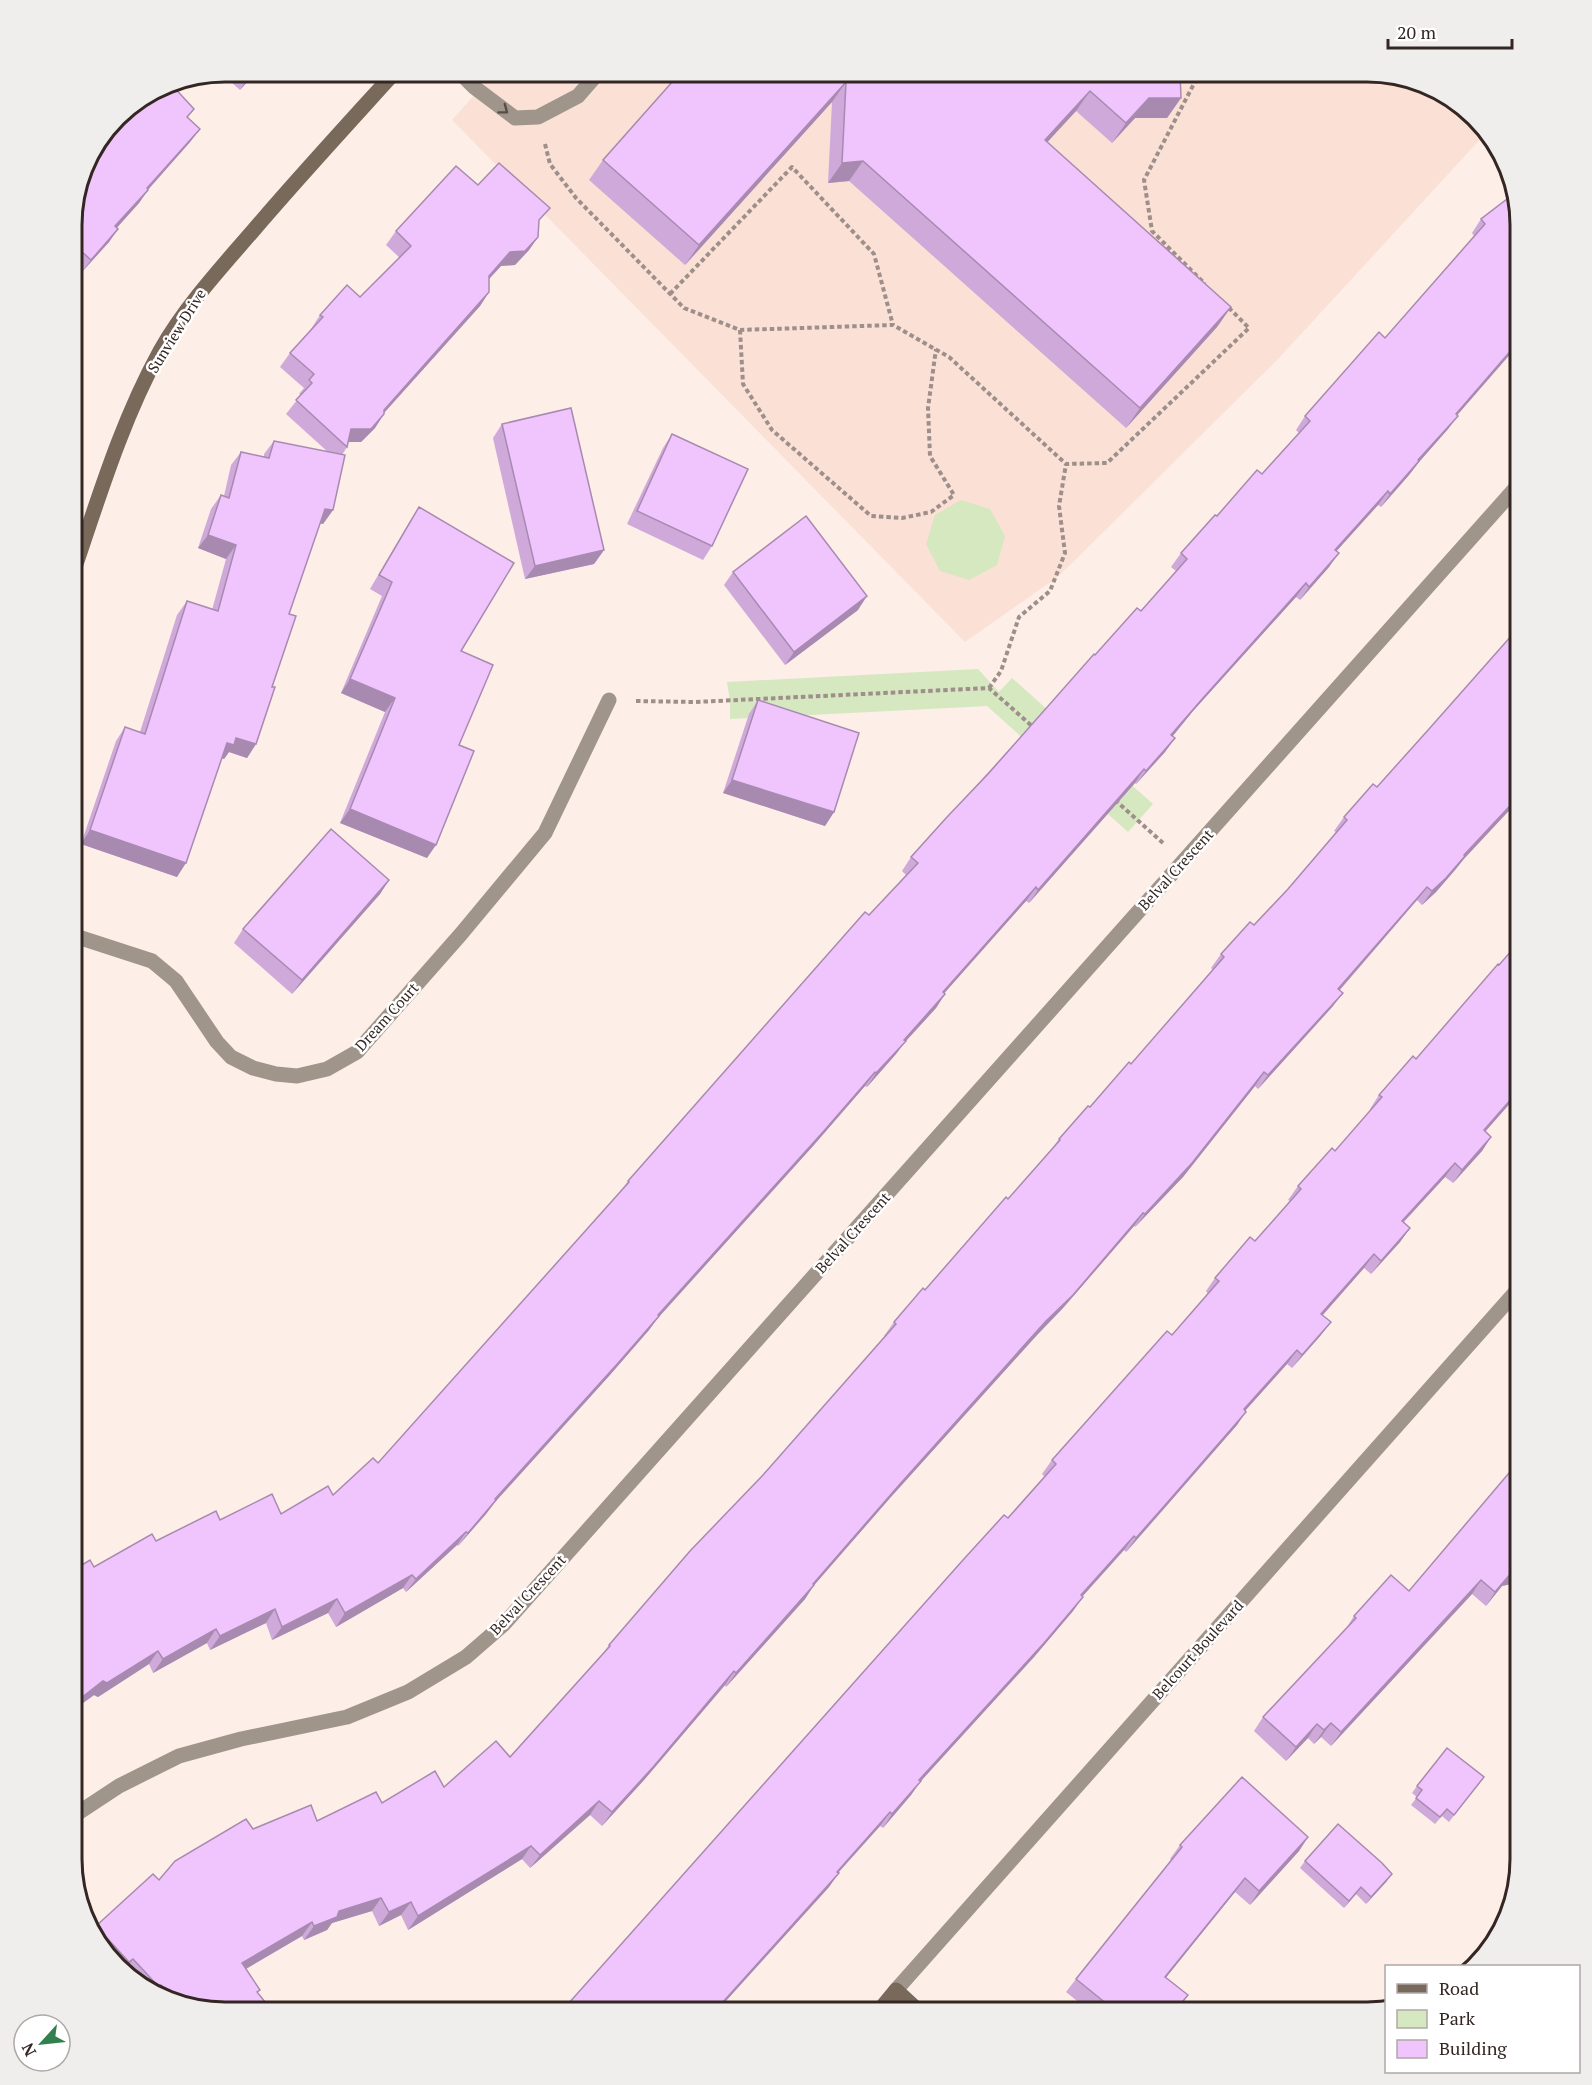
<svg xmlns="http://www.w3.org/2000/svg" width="1592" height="2085" font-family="'PT Serif',serif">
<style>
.built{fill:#fbe0d6}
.green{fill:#d5e8c0}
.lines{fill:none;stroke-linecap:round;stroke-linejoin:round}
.path{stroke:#9e8f8a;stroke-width:4;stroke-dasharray:4.5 3;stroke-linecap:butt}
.lane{stroke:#a0958a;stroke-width:15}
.street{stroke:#a0958a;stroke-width:15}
.secondary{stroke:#79695a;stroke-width:15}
.wall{fill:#cea9da}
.shaded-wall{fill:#a88ab1}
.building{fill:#f0c5fd;stroke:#a88ab1;stroke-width:1.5}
.oneway{stroke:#5a4d46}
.labels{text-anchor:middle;stroke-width:5;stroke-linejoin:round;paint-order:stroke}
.street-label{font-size:15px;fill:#342622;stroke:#fff}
.rim{fill:none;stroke:#342622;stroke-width:3}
</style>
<rect width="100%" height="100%" fill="#fdeee8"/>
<path class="built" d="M495 72H1376L1444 93 1486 133 1279 358 1059 576 965 642 452 120Z"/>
<g class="green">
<path d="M961 500 990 509 1005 536 997 565 969 580 940 571 926 544 935 515Z"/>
<path d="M978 669 999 692 1012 678 1153 804 1128 832 987 706 730 719V701L727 682Z"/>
</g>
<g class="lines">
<g class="path">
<path d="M1200 72 1144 180 1152 231 1205 284"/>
<path d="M545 144 550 164 576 198 684 308 740 330 893 325 949 357 1066 464 1107 463 1249 328 1227 306"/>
<path d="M670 294 792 167 874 254 893 325"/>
<path d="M740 330 743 384 772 430 871 516 902 518 931 512 954 495 930 456 928 408 936 349"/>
<path d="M989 688 1001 671 1019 617 1050 591 1065 553 1059 506 1066 464"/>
<path d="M636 701 695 702 989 688 1033 727"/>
<path d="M1115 800 1163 843"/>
</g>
<path class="lane" d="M459 72 474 87 515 118 538 117 578 96 599 72"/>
<g class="street">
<path d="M72 935 152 961 176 981 217 1042 231 1057 253 1068 276 1074 297 1076 327 1069 357 1052 461 934 545 833 609 700"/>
<path d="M72 1817 119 1786 179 1756 241 1739 347 1717 408 1692 466 1657 504 1624 1520 483"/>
<path d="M896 1990 1520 1287"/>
</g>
<g class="secondary">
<path d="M72 576C98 500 121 422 160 351 185 307 219 270 252 232 298 178 347 125 395 72"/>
<path d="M877 2013 896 1990 921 2013"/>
</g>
</g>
<g class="wall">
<path d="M225 72H256L240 90 221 73Z"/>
<path d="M681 72H1180L1181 98 1167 118H1135L1112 143 1076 111 1047 142 1231 307 1217 327 1126 428 849 181 828 183 832 102 685 265 589 180 603 160Z"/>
<path d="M188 118 200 129 190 142 148 190 139 203 117 227 118 229 109 242 81 273 72 265V215Z"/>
<path d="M478 185 539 223 538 237 529 250 515 265 501 266 489 279V292L480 306 384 413 375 428 361 442H348L347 447 342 455 333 510 323 524 320 523 289 614 272 687 256 744 247 758 229 752 224 759 222 758 177 877 81 844 116 741 125 727 140 732 177 615 187 601 212 610 226 559 198 548 211 509 221 495 224 496 231 465 241 452 264 457V454L274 441 328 452 286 414 301 395 299 394 304 388 280 367 290 353 311 329 320 315 360 297 400 258 386 245 396 231Z"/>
<path d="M1511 196 1499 366 1457 415 1448 429 1419 462 1409 475 1381 507 1378 505 1336 551 1329 567 1300 600 1296 597 1193 711 1173 736 1175 738 1165 752 1136 784 1135 783 1029 903 1026 901 965 969 944 993 945 994 936 1008 905 1042 896 1054 867 1087 865 1086 813 1146 657 1319 649 1330 609 1376 495 1502 486 1514 458 1546 457 1545 406 1592 403 1588 336 1627 328 1613 272 1640 266 1623 210 1650 207 1643 153 1673 149 1664 98 1697 94 1695 72 1711V1571L94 1567 156 1541 220 1520 281 1514 333 1495 378 1463 618 1195 628 1181 906 875 902 871 911 857 1095 655 1141 611 1176 571 1171 567 1181 553 1217 516 1262 474 1299 433 1296 430 1305 416 1385 338 1474 236 1472 233 1481 219Z"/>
<path d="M502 424 604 550 594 564 525 579 493 438Z"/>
<path d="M672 434 712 546 703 560 627 524 663 448Z"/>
<path d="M419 507 461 651 459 745 427 858 340 823 385 712 341 693 382 596 370 589 410 521Z"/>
<path d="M733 572 858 610 785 665 724 585Z"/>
<path d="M758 700 834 812 825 826 723 793 749 714Z"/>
<path d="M1344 817 1463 860 1455 870 1436 892 1422 905 1417 900 1340 990 1333 1006 1258 1089 1255 1086 1183 1177 1135 1227 1134 1226 1063 1308 1037 1335 890 1498 814 1585 805 1599 726 1687 725 1685 644 1780 602 1826 590 1815 530 1868 522 1859 408 1930 401 1915 379 1926 372 1911 332 1923 327 1930 304 1940 302 1936 246 1969 260 1990 258 1992 225 2013 149 1993 98 1945 93 1930 96 1926 159 1880 253 1829 317 1821 444 1787 510 1757 602 1655 609 1645 763 1475 885 1336H884L894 1322 925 1290 1008 1199 1049 1153 1059 1139 1131 1064 1213 970 1211 968 1221 954 1254 925 1288 889 1336 832 1334 831Z"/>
<path d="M389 880 380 894 292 994 234 943 243 929Z"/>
<path d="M1520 941V1092L1485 1132 1491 1137 1482 1151 1453 1183 1445 1177 1404 1222 1410 1228 1400 1242 1371 1274 1364 1268 1323 1315 1321 1335 1292 1368 1287 1364 1245 1411 1237 1425 1156 1518 1126 1552 1124 1550 1082 1597 1073 1611 1034 1657 920 1782 911 1795 883 1828 880 1826 838 1873 829 1887 715 2013H560L1045 1477 1042 1474 1052 1460 1172 1335 1208 1294 1206 1291 1215 1278 1255 1241 1290 1201 1288 1200 1298 1186 1335 1151 1371 1110 1370 1109 1379 1095 1416 1059Z"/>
<path d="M1520 1460V1582L1502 1586 1486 1606 1472 1594 1331 1746 1321 1737 1314 1744 1308 1738 1286 1761 1254 1731 1263 1717 1345 1630 1354 1616 1409 1591Z"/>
<path d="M1484 1777 1449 1822 1442 1816 1435 1824 1411 1805 1417 1797 1412 1793 1417 1786Z"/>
<path d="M1308 1837 1299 1851 1250 1905 1235 1892 1166 1977 1188 1995 1175 2013H1092L1066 1992 1076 1979 1171 1860 1170 1859 1180 1845Z"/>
<path d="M1305 1861 1387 1881 1366 1904 1356 1894 1344 1908 1300 1868Z"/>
</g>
<g class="shaded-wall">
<path d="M253 72H256L240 90 249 76Z"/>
<path d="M846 82 832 102 685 265 699 245Z"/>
<path d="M1090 91 1076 111 1031 160 1045 140Z"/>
<path d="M1149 98H1181L1167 118H1135L1112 143 1126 123Z"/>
<path d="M200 129 190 142 137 202 147 188Z"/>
<path d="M863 161 849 181 828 183 842 163Z"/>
<path d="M148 190 139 203 106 240 115 226Z"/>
<path d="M118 229 109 242 81 273 91 260Z"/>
<path d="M538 237 529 250 515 265 501 266 479 290 489 276 510 252Z"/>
<path d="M489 292 480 306 374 424 384 410Z"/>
<path d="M1231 307 1217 327 1126 428 1140 408Z"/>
<path d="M1520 340V343L1446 428 1456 414Z"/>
<path d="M384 414 375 428 361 442H342L351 429Z"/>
<path d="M1458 416 1448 429 1419 462 1409 475 1381 507 1390 494 1418 460Z"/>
<path d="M1388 491 1378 505 1325 564 1335 550Z"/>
<path d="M325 509 333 510 323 524 315 522Z"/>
<path d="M208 535 236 545 226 559 198 548Z"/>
<path d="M604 550 594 564 525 579 535 566Z"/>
<path d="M1339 553 1329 567 1300 600 1309 587Z"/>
<path d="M1306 583 1296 597 1193 711 1162 749 1171 735 1203 698Z"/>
<path d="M867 596 858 610 785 665 794 652Z"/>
<path d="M350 679 395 698 385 712 341 693Z"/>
<path d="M236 738 256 744 247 758 229 752 224 759 218 757 227 743Z"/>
<path d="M1175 738 1165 752 1136 784 1146 771Z"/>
<path d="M1144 769 1135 783 1029 903 1038 890Z"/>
<path d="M732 780 834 812 825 826 723 793Z"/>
<path d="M1520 795V799L1463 860 1455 870 1436 892 1422 905 1432 891 1464 855Z"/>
<path d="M350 809 436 845 427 858 340 823Z"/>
<path d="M90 830 186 863 177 877 81 844Z"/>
<path d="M389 880 380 894 292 994 302 980Z"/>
<path d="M1036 887 1026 901 933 1006 943 992Z"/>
<path d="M1427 887 1417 900 1329 1002 1338 989Z"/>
<path d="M1343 993 1333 1006 1258 1089 1268 1075Z"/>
<path d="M945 994 936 1008 905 1042 896 1054 867 1087 876 1073 904 1040Z"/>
<path d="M875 1072 865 1086 813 1146 657 1319 649 1330 609 1376 495 1502 486 1514 458 1546 468 1533 495 1499Z"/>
<path d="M1264 1072 1255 1086 1183 1177 1135 1227 1145 1214Z"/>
<path d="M1520 1089V1092L1474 1144 1484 1130Z"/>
<path d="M1491 1137 1482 1151 1453 1183 1462 1170Z"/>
<path d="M1455 1163 1445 1177 1392 1234 1402 1221Z"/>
<path d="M1143 1213 1134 1226 1063 1308 1037 1335 890 1498 810 1590 814 1585 805 1599 726 1687 736 1673 900 1484Z"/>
<path d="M1410 1228 1400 1242 1371 1274 1381 1261Z"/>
<path d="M1374 1254 1364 1268 1312 1327 1321 1314Z"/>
<path d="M1331 1322 1321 1335 1292 1368 1302 1355Z"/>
<path d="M1297 1350 1287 1364 1234 1423 1244 1409Z"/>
<path d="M1246 1412 1237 1425 1126 1552 1136 1538Z"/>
<path d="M466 1532 457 1545 406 1592 416 1579Z"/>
<path d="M1134 1536 1124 1550 1071 1609 1081 1595Z"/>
<path d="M1520 1570V1582L1502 1586 1486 1606 1495 1592 1512 1572Z"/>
<path d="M412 1575 403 1588 336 1627 345 1613Z"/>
<path d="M1481 1580 1472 1594 1331 1746 1341 1732Z"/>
<path d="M1083 1597 1073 1611 1034 1657 920 1782 911 1795 883 1828 892 1814 919 1780Z"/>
<path d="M337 1599 328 1613 272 1640 282 1627Z"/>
<path d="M275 1609 266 1623 210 1650 220 1636Z"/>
<path d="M216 1629 207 1643 153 1673 163 1659Z"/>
<path d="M158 1651 149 1664 98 1697 94 1695 72 1711V1705L103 1681Z"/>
<path d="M734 1671 725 1685 644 1780 602 1826 612 1812Z"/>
<path d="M1331 1723 1321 1737 1314 1744 1324 1730Z"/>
<path d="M1317 1724 1308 1738 1286 1761 1296 1747Z"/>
<path d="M599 1801 590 1815 530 1868 540 1855Z"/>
<path d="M890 1812 880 1826 827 1885 837 1872Z"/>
<path d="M1308 1837 1299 1851 1250 1905 1259 1891Z"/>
<path d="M531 1846 522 1859 408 1930 418 1916Z"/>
<path d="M839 1873 829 1887 715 2013H713Z"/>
<path d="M1392 1874 1387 1881 1366 1904 1371 1897Z"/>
<path d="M1245 1878 1235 1892 1156 1990 1165 1977Z"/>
<path d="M1361 1887 1356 1894 1344 1908 1349 1901Z"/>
<path d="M381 1898 372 1911 332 1923 327 1930 304 1940 314 1926 339 1911Z"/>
<path d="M411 1902 401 1915 379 1926 389 1912Z"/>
<path d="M312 1922 302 1936 232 1977 242 1963Z"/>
<path d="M133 1959 125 1970 124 1969 129 1962Z"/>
</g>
<g class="building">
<path d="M245 72H253L249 76Z"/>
<path d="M681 72H1180L1181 98H1149L1126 123 1090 91 1045 140 1231 307 1140 408 863 161 842 163 846 82 699 245 603 160Z"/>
<path d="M170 83 194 109 187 117 200 129 147 188 148 190 115 226 118 229 91 260 81 251 72 260V215L88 157 124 110 167 84Z"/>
<path d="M499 163 550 208 539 220 538 237 525 251 510 252 489 276V292L384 410V414L371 429H351L347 447 296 400 312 383 309 380 314 374 290 353 323 317 320 315 347 285 360 297 411 246 396 231 456 166 478 185Z"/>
<path d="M1511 196 1520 225V340L1456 414 1458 416 1418 460 1419 461 1390 494 1388 491 1335 550 1339 553 1309 587 1306 583 1203 698 1171 735 1175 738 1146 771 1144 769 1038 890 1036 887 975 956 943 992 945 994 904 1040 906 1041 876 1073 875 1072 823 1132 658 1315 659 1316 619 1362 495 1499 496 1500 468 1533 466 1532 416 1579 412 1575 345 1613 337 1599 282 1627 275 1609 220 1636 216 1629 163 1659 158 1651 107 1683 103 1681 72 1705V1571L90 1560 94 1567 152 1534 156 1541 216 1511 220 1520 272 1494 281 1514 328 1486 333 1495 373 1458 378 1463 629 1182 628 1181 865 912 869 915 918 863 911 857 947 817 988 774 1094 654 1095 655 1137 608 1141 611 1187 559 1181 553 1215 515 1217 516 1257 470 1262 474 1310 421 1305 416 1379 332 1385 338 1485 224 1481 219Z"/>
<path d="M571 408 604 550 535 566 502 424Z"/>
<path d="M672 434 748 469 712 546 637 511Z"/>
<path d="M274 441 345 455 333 510 325 509 289 614 296 616 272 687H275L256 744 236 738 234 745 227 743 186 863 90 830 125 727 145 734 187 601 218 611 236 545 208 535 221 495 229 498 241 452 269 458Z"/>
<path d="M419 507 514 563 461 651 493 665 459 745 474 751 436 845 350 809 395 698 350 679 392 582 379 575Z"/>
<path d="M806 516 867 596 794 652 733 572Z"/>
<path d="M1520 626V795L1464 855 1465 856 1446 878 1432 891 1427 887 1338 989 1343 993 1268 1075 1264 1072 1192 1163 1145 1214 1143 1213 1073 1295 1046 1321 900 1484 813 1584 814 1585 736 1673 734 1671 654 1766 612 1812 599 1801 540 1855 531 1846 418 1916 411 1902 389 1912 381 1898 339 1911 337 1917 314 1926 312 1922 242 1963 260 1990 257 1992 274 2013H225L174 1999 161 1985 159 1987 133 1959 129 1962 96 1926 153 1874 159 1880 175 1861 246 1819 253 1829 311 1805 317 1821 376 1792 382 1803 435 1771 444 1787 496 1741 510 1757 610 1646 609 1645 690 1551 763 1475 896 1324 894 1322 923 1288 925 1290 1006 1197 1008 1199 1060 1140 1059 1139 1088 1106 1090 1107 1129 1062 1131 1064 1224 957 1221 954 1250 922 1254 925 1288 889 1347 820 1344 817 1373 784 1377 787 1429 729Z"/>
<path d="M758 700 859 733 834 812 732 780Z"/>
<path d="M331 829 389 880 302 980 243 929Z"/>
<path d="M1520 941V1089L1484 1130 1491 1137 1462 1170 1455 1163 1402 1221 1410 1228 1381 1261 1374 1254 1321 1314 1331 1322 1302 1355 1297 1350 1244 1409 1246 1412 1166 1504 1136 1538 1134 1536 1081 1595 1083 1597 1044 1643 919 1780 921 1781 892 1814 890 1812 837 1872 839 1873 713 2013H560L963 1560 1004 1515 1008 1518 1056 1464 1052 1460 1167 1331 1172 1335 1219 1281 1215 1278 1250 1237 1255 1241 1301 1189 1298 1186 1332 1148 1335 1151 1382 1097 1379 1095 1413 1056 1416 1059 1498 964 1499 965Z"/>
<path d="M72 1293 79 1299 72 1307Z"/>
<path d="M1520 1460V1570L1512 1572 1495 1592 1481 1580 1341 1732 1331 1723 1324 1730 1317 1724 1296 1747 1263 1717 1356 1618 1354 1616 1391 1575 1409 1591Z"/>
<path d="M1447 1748 1484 1777 1454 1815 1447 1809 1440 1817 1416 1798 1422 1790 1417 1786Z"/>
<path d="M1242 1777 1308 1837 1259 1891 1245 1878 1165 1977 1188 1995 1173 2013H1118L1076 1979 1182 1847 1180 1845Z"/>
<path d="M1338 1824 1382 1863 1392 1874 1371 1897 1361 1887 1349 1901 1305 1861Z"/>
</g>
<defs><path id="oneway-chevron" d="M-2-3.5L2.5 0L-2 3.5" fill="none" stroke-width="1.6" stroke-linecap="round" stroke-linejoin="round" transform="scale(1.5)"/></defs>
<use class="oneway" href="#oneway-chevron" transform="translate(504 110) rotate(37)"/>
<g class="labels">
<g class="street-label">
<text transform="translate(177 331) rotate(-58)" y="5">Sunview Drive</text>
<text transform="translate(1176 870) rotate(-48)" y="5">Belval Crescent</text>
<text transform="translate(387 1017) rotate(-48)" y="5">Dream Court</text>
<text transform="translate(853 1233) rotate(-48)" y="5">Belval Crescent</text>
<text transform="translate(528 1595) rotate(-47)" y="5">Belval Crescent</text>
<text transform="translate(1198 1650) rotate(-48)" y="5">Belcourt Boulevard</text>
</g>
</g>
<path d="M0 0H1592V2085H0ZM225 82H1367A143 143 0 0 1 1510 225V1859A143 143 0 0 1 1367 2002H225A143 143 0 0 1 82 1859V225A143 143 0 0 1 225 82Z" fill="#efeeed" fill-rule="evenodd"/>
<path class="rim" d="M225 82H1367A143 143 0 0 1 1510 225V1859A143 143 0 0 1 1367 2002H225A143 143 0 0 1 82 1859V225A143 143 0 0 1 225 82Z"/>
<rect x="1385" y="1965" width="195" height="108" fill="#ffffff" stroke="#aea8a7" stroke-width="1.5"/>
<rect x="1397" y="1984" width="30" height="9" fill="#79695a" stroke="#aea8a7" stroke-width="1.5"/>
<text x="1439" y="1995" font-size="18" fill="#342622">Road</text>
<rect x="1397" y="2010" width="30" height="18" fill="#d5e8c0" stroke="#aea8a7" stroke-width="1.5"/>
<text x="1439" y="2025" font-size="18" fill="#342622">Park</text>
<rect x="1397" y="2040" width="30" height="18" fill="#f0c5fd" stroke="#aea8a7" stroke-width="1.5"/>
<text x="1439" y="2055" font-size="18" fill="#342622">Building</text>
<g transform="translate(42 2043) rotate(243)"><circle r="28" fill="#ffffff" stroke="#aea8a7" stroke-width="1.5"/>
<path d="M0-4.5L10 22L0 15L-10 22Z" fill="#33804f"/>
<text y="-9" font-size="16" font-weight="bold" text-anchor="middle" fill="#342622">N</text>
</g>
<path d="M1388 39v9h124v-9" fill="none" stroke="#342622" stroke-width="3"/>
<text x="1397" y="39" font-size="18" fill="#342622" stroke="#ffffff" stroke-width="4.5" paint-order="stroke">20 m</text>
</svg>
